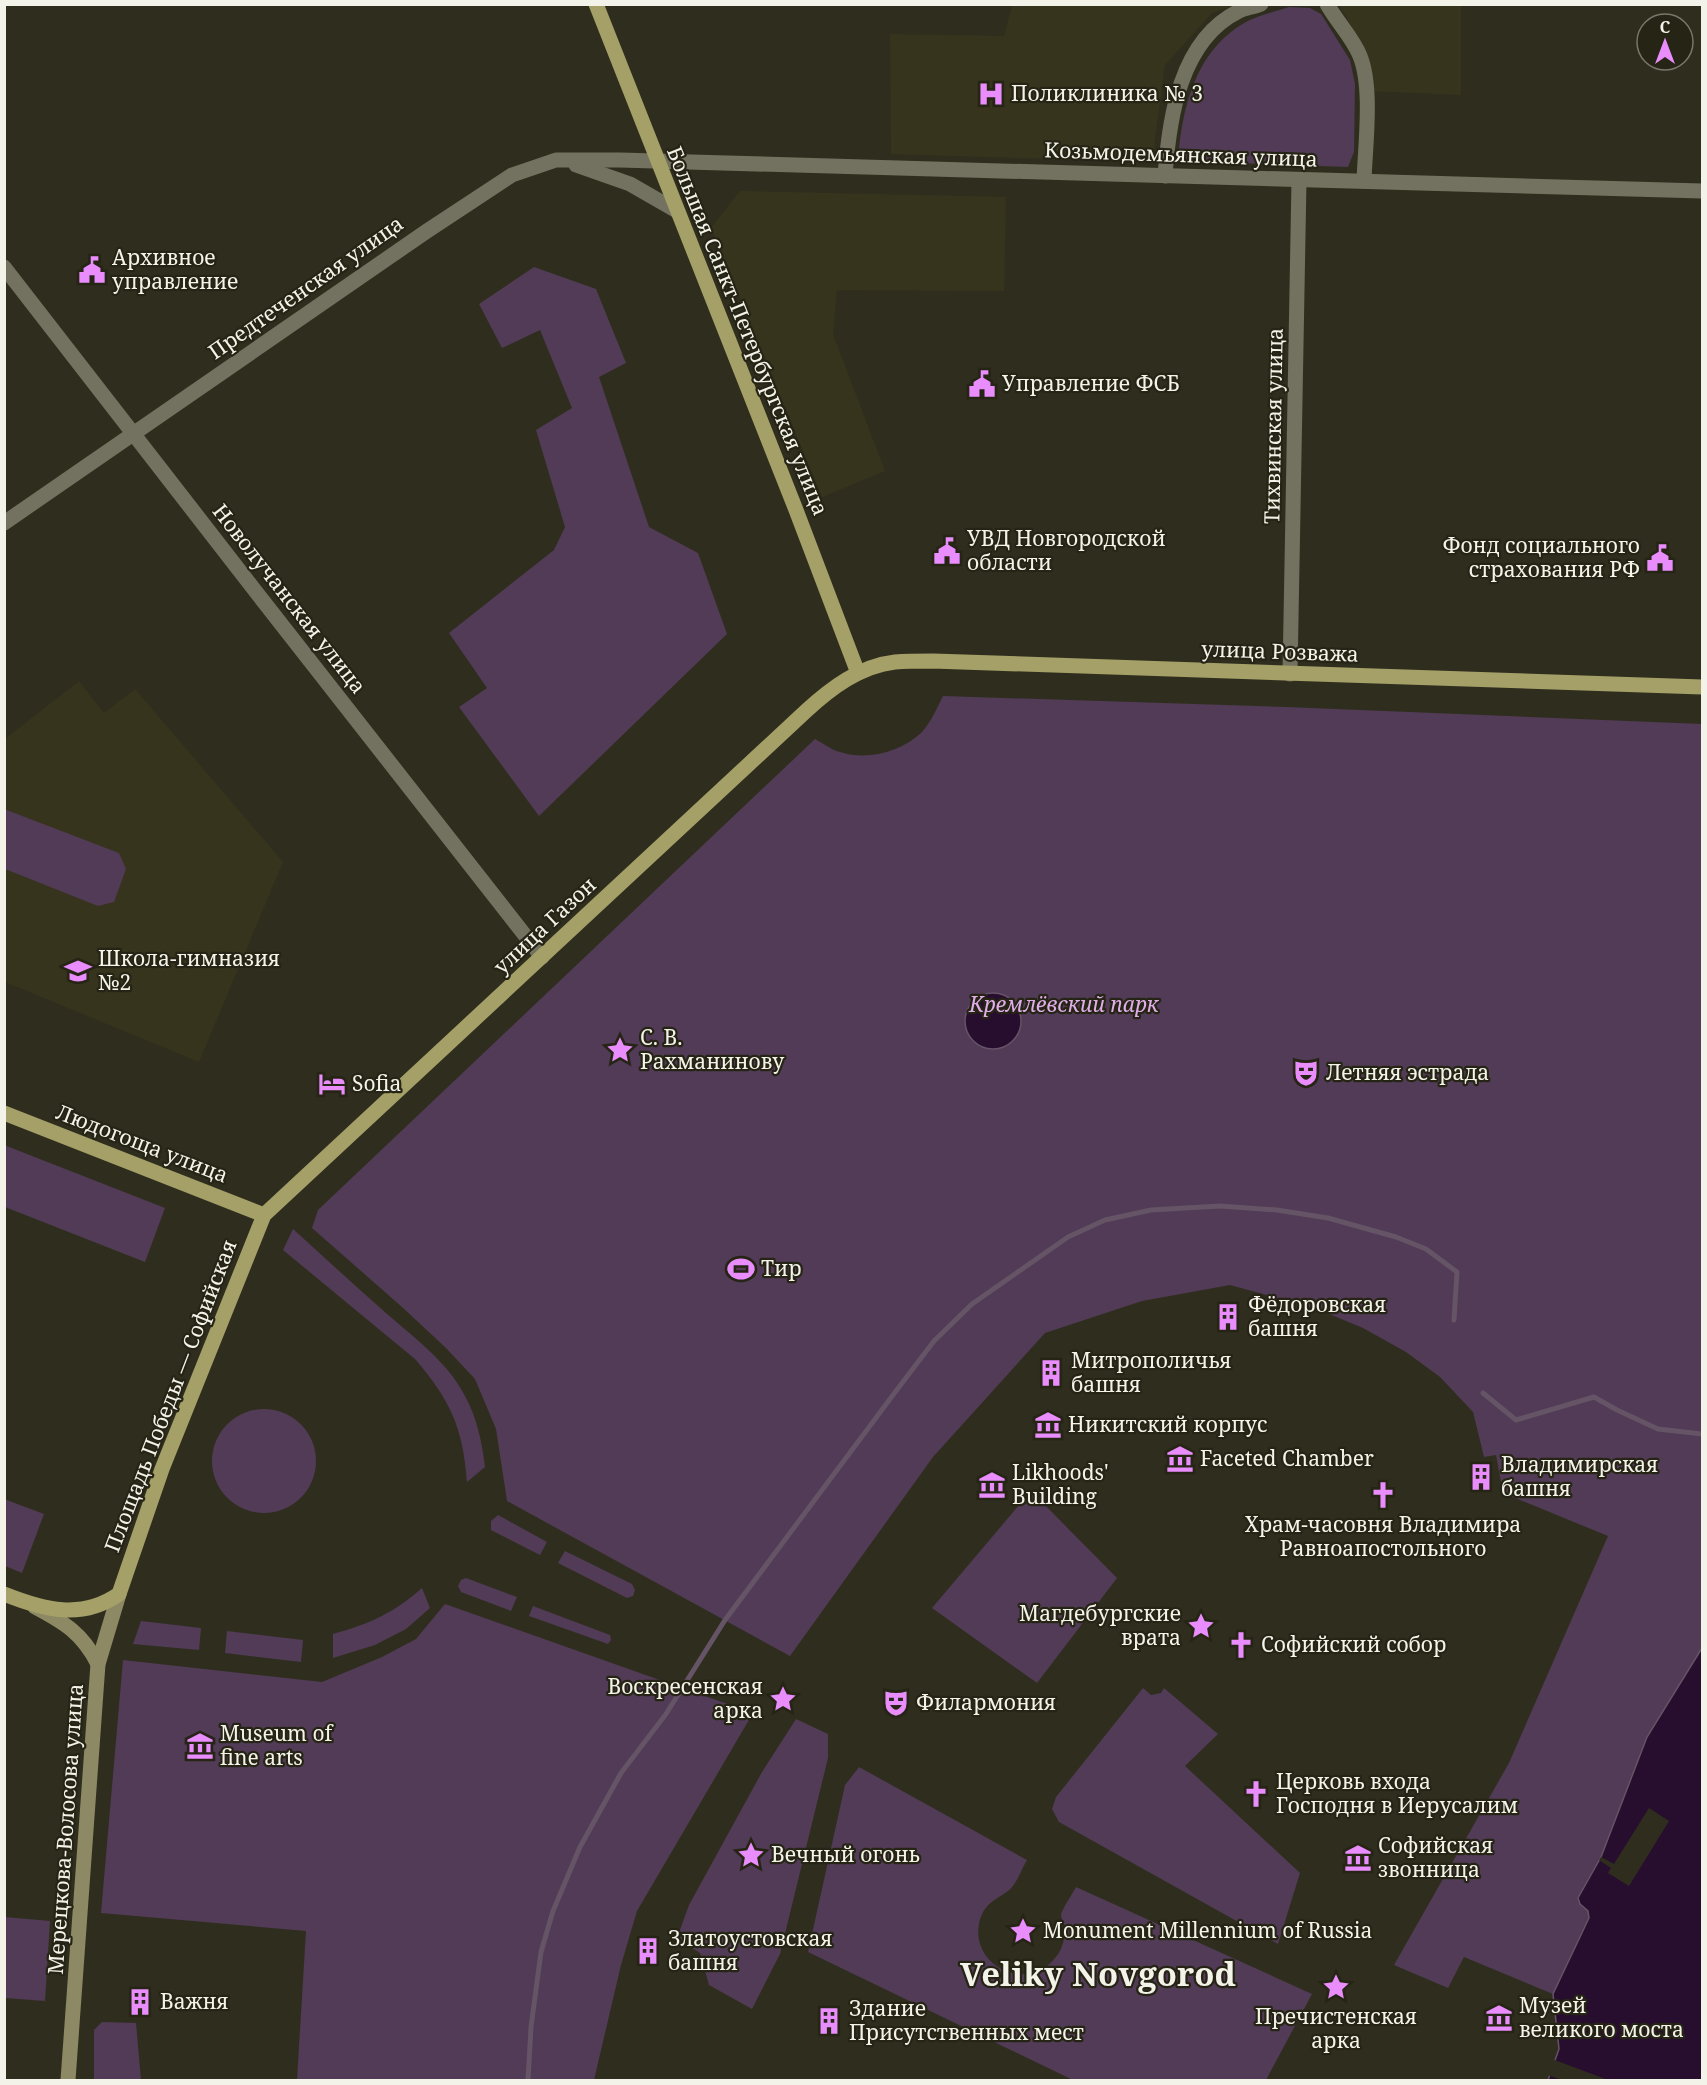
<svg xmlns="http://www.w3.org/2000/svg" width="1707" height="2085" font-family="'Noto Serif',serif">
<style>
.built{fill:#36341d}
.green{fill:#513b56}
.water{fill:#280e2e;stroke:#655366;stroke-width:1.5}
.pier{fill:#2f2e1e}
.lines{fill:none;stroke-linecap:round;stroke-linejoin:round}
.stream{stroke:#655366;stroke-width:5}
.minor{stroke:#737260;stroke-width:15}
.tertiary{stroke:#737260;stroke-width:15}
.secondary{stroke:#8c8964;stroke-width:15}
.primary{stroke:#a5a068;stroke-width:15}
.labels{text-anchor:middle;stroke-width:4.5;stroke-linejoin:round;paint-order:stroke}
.poi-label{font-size:21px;fill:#f4f3e9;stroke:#262415;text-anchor:start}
.street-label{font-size:21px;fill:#f4f3e9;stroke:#262415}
.park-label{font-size:21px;font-style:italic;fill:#e0afea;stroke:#262415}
.town-label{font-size:33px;font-weight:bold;fill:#f4f3e9;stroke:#262415}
</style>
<rect width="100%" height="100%" fill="#2f2e1e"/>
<g class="built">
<path d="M1012 5H1237L1212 13 1165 65 1152 162 891 154 890 34 1004 36Z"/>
<path d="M1339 5H1461V95L1371 91 1361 42Z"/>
<path d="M740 191 1006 197 1004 291 837 290 833 334 885 471 822 497 711 228Z"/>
<path d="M79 681 104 713 135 689 283 862 199 1062 5 982V739Z"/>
</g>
<g class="green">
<path d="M1289 7 1310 8 1321 14 1350 60 1355 84 1354 152 1348 167 1178 161C1182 109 1195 50 1246 22 1259 15 1274 12 1289 7Z"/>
<path d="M534 267 596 289 626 363 599 377 649 527 698 553 727 634 539 816 459 707 487 688 449 633 554 550 565 527 536 430 572 408 540 330 502 348 479 304Z"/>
<path d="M943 696 1286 707 1702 724V1648L1647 1737 1601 1857 1578 1898 1580 1904 1588 1911 1589 1918 1553 1994 1464 1957 1448 1988 1394 1965 1509 1763 1608 1536 1503 1493 1496 1455 1484 1457 1473 1412 1440 1377 1406 1352 1363 1328 1317 1309 1230 1285 1142 1301 1045 1333 933 1457 790 1656 507 1501 496 1429 475 1379 446 1348 402 1307 312 1228 318 1210 815 739C823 743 831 750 840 752 867 761 901 752 922 732 931 722 937 708 943 696Z"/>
<path d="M4 809 119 853 126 869 114 902 98 906 5 869Z"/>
<path d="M4 1145 165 1208 145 1262 5 1207Z"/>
<path d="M293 1229C324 1257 354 1285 386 1313 413 1337 448 1362 465 1396 477 1418 482 1442 485 1467L467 1482C463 1427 450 1400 415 1359L283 1250Z"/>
<circle cx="264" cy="1461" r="52"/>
<path d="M1031 1491 1117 1578 1037 1683 932 1608Z"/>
<path d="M4 1499 44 1514 22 1573 5 1566Z"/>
<path d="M498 1515 547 1542 540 1555 491 1530V1521Z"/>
<path d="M565 1551 632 1584 635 1590 633 1596 627 1598 558 1563Z"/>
<path d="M466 1578 517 1597 511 1611 461 1592 458 1586 461 1580Z"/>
<path d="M422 1588 430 1608 406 1629 375 1645 333 1658V1634C369 1624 394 1613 422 1588Z"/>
<path d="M445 1604 753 1713 637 1911 621 1965 594 2080H297L306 1931 101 1913 123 1660 322 1682 382 1657 416 1639Z"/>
<path d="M533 1606 610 1635 611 1640 608 1644 529 1616Z"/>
<path d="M141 1621 201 1628 199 1650 133 1644Z"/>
<path d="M227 1631 303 1640 301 1662 225 1653Z"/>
<path d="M1143 1688 1151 1695 1161 1693 1164 1688 1218 1734 1185 1766 1300 1873 1278 1944 1059 1822 1052 1809 1056 1797Z"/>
<path d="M796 1719 828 1734V1758L780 1954 752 2009 709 1985 700 1953 677 1938 689 1905 762 1772Z"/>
<path d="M859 1767 1027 1860C1022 1868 1016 1886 1008 1891 994 1901 983 1904 979 1924 971 1967 1028 1993 1055 1958 1063 1949 1066 1936 1064 1924 1063 1921 1061 1918 1061 1915 1062 1909 1073 1893 1076 1887L1312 1994 1266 2080H1073L808 1952 845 1785Z"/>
<path d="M5 1917 50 1921 45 2001 5 1998Z"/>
<path d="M102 2022 136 2023 141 2080H147H94V2030Z"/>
</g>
<g class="water">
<circle cx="993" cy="1021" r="28"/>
<path d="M1702 1648V2080H1548L1559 2049 1553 1994 1589 1918 1588 1911 1580 1904 1578 1898 1601 1857 1647 1737Z"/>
</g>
<g class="pier">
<path d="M1649 1808 1669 1821 1629 1886 1608 1873 1611 1868 1599 1860 1601 1857 1614 1864Z"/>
<path d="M1552 2059 1608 2080H1563L1547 2075Z"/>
</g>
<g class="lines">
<g class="stream">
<path d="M1483 1393 1516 1420 1594 1397 1617 1410 1658 1429 1702 1434"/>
<path d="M528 2080 531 2027 541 1952 553 1911 580 1847 621 1773 666 1714 725 1620 896 1391 934 1341 972 1304 1068 1237 1105 1220 1151 1210 1220 1206 1277 1210 1328 1218 1396 1237 1426 1249 1457 1272 1454 1320"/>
</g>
<g class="minor">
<path d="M1327 4C1337 22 1353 38 1360 56 1373 88 1365 147 1364 181"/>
<path d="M1165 176C1169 118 1180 40 1239 11 1245 8 1254 7 1261 4"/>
<path d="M1290 674 1299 180"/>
</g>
<g class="tertiary">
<path d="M576 165 630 184 677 211"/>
<path d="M4 267 253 588 542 957"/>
<path d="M4 523 427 231 512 175 556 160H620L1702 191"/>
</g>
<g class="secondary">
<path d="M35 1607C65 1623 82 1633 98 1664"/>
<path d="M68 2080 98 1664 119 1594"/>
</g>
<g class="primary">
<path d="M596 4 796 510 858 673"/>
<path d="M4 1113 264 1215"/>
<path d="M4 1594C44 1610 82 1620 119 1594L162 1469 264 1215 806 711C831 688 860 666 895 662 907 661 920 661 933 661L1702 687"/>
</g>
</g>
<defs>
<symbol id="hospital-bare" viewBox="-9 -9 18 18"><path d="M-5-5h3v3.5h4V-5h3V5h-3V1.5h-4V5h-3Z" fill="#e98dfd" stroke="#262415" stroke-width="2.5" paint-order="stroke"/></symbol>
<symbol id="civic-bare" viewBox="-9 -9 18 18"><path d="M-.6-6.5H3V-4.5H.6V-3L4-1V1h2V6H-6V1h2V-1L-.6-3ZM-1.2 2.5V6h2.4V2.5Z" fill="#e98dfd" stroke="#262415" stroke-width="2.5" paint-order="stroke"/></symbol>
<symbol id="school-bare" viewBox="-9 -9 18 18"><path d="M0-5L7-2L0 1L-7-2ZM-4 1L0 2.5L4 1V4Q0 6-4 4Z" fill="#e98dfd" stroke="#262415" stroke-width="2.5" paint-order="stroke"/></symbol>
<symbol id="sight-bare" viewBox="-9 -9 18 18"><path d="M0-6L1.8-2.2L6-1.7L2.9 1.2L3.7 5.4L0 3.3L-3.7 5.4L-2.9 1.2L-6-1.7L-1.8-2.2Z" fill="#e98dfd" stroke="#262415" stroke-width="2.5" paint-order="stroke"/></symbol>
<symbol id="theatre-bare" viewBox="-9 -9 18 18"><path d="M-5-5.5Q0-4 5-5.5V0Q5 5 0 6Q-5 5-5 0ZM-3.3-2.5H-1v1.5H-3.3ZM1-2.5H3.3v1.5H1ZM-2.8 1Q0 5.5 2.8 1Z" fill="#e98dfd" stroke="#262415" stroke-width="2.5" paint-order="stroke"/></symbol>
<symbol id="hotel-bare" viewBox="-9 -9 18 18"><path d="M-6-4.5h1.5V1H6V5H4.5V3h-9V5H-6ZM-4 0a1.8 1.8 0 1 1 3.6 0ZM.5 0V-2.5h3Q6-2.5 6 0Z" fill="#e98dfd" stroke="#262415" stroke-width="2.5" paint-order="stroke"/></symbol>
<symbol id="stadium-bare" viewBox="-9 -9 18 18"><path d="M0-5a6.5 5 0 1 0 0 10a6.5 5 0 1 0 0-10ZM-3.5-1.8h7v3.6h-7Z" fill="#e98dfd" stroke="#262415" stroke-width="2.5" paint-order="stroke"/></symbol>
<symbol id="building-bare" viewBox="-9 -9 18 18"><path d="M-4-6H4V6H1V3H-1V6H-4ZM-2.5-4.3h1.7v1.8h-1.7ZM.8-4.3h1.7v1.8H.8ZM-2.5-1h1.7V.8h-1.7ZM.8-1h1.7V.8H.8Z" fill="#e98dfd" stroke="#262415" stroke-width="2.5" paint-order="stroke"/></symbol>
<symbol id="museum-bare" viewBox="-9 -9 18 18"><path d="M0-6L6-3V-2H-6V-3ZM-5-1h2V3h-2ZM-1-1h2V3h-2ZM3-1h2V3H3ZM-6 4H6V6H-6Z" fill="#e98dfd" stroke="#262415" stroke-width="2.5" paint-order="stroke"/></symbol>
<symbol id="church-bare" viewBox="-9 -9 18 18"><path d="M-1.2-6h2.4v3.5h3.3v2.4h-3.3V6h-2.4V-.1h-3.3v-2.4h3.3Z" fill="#e98dfd" stroke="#262415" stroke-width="2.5" paint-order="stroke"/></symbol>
</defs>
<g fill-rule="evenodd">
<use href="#hospital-bare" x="972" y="75" width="38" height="38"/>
<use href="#civic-bare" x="73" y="251" width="38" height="38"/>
<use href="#civic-bare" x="963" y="365" width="38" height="38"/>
<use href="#civic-bare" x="928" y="532" width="38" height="38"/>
<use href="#civic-bare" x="1641" y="539" width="38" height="38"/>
<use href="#school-bare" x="59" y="952" width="38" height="38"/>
<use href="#sight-bare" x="601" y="1031" width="38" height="38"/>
<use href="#theatre-bare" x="1287" y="1054" width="38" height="38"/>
<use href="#hotel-bare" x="313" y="1065" width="38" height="38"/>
<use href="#stadium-bare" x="722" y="1250" width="38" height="38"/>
<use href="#building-bare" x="1209" y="1298" width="38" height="38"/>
<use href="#building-bare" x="1032" y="1354" width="38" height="38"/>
<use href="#museum-bare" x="1029" y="1406" width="38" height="38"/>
<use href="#museum-bare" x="1161" y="1440" width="38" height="38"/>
<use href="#building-bare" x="1462" y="1458" width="38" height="38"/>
<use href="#museum-bare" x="973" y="1466" width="38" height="38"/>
<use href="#church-bare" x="1364" y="1476" width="38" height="38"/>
<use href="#sight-bare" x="1182" y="1607" width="38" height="38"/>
<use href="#church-bare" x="1222" y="1626" width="38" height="38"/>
<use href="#sight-bare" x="764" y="1680" width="38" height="38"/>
<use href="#theatre-bare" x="877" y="1684" width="38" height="38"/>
<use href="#museum-bare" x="181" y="1727" width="38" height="38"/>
<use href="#church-bare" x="1237" y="1775" width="38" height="38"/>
<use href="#sight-bare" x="732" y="1836" width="38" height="38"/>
<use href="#museum-bare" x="1339" y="1839" width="38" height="38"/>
<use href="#sight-bare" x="1004" y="1912" width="38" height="38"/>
<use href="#building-bare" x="629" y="1932" width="38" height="38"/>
<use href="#sight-bare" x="1317" y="1968" width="38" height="38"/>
<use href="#building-bare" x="121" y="1983" width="38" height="38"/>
<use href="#museum-bare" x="1480" y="1999" width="38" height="38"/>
<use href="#building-bare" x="810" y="2002" width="38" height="38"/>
</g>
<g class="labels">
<g class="poi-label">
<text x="1011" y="101">Поликлиника № 3</text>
<text x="112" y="265">Архивное<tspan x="112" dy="24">управление</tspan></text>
<text x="1002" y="391">Управление ФСБ</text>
<text x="967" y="546">УВД Новгородской<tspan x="967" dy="24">области</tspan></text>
<text x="1640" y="553" text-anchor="end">Фонд социального<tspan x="1640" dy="24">страхования РФ</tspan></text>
<text x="98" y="966">Школа-гимназия<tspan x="98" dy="24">№2</tspan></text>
<text x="640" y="1045">С. В.<tspan x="640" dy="24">Рахманинову</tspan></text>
<text x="1326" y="1080">Летняя эстрада</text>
<text x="352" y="1091">Sofia</text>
<text x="761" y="1276">Тир</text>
<text x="1248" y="1312">Фёдоровская<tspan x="1248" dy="24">башня</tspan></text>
<text x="1071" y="1368">Митрополичья<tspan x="1071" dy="24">башня</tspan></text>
<text x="1068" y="1432">Никитский корпус</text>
<text x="1200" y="1466">Faceted Chamber</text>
<text x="1501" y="1472">Владимирская<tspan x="1501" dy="24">башня</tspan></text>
<text x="1012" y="1480">Likhoods'<tspan x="1012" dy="24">Building</tspan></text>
<text x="1383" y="1532" text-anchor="middle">Храм-часовня Владимира<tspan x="1383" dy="24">Равноапостольного</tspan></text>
<text x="1181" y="1621" text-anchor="end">Магдебургские<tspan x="1181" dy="24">врата</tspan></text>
<text x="1261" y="1652">Софийский собор</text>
<text x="763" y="1694" text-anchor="end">Воскресенская<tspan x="763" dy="24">арка</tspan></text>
<text x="916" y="1710">Филармония</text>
<text x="220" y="1741">Museum of<tspan x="220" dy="24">fine arts</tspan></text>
<text x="1276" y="1789">Церковь входа<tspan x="1276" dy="24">Господня в Иерусалим</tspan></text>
<text x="1378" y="1853">Софийская<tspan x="1378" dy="24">звонница</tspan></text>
<text x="771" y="1862">Вечный огонь</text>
<text x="1043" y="1938">Monument Millennium of Russia</text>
<text x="668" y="1946">Златоустовская<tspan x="668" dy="24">башня</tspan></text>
<text x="160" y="2009">Важня</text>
<text x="1519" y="2013">Музей<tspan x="1519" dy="24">великого моста</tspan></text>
<text x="849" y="2016">Здание<tspan x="849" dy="24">Присутственных мест</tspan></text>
<text x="1336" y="2024" text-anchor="middle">Пречистенская<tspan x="1336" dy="24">арка</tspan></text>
</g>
<g class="street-label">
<text transform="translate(1181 155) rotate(2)" y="7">Козьмодемьянская улица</text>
<text transform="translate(306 288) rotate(-35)" y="7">Предтеченская улица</text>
<text transform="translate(747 331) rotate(68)" y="7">Большая Санкт-Петербургская улица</text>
<text transform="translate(1274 426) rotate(-89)" y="7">Тихвинская улица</text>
<text transform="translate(289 599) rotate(52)" y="7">Новолучанская улица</text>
<text transform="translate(1280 652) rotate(2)" y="7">улица Розважа</text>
<text transform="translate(545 926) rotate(-43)" y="7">улица Газон</text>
<text transform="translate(142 1144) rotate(21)" y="7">Людогоща улица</text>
<text transform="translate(171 1396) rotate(-69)" y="7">Площадь Победы — Софийская</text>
<text transform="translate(66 1829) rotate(-86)" y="7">Мерецкова-Волосова улица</text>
</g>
<g class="park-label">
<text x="1064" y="1012">Кремлёвский парк</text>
</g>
<g class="town-label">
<text x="1098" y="1986">Veliky Novgorod</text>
</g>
</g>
<rect width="1707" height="2085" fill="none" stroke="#f4f3e9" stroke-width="12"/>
<g transform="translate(1665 42)"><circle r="28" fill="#262415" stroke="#78776a" stroke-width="1.5"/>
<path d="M0-4.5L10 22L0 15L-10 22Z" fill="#e98dfd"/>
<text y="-9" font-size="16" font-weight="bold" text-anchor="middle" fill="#f4f3e9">С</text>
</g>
</svg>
